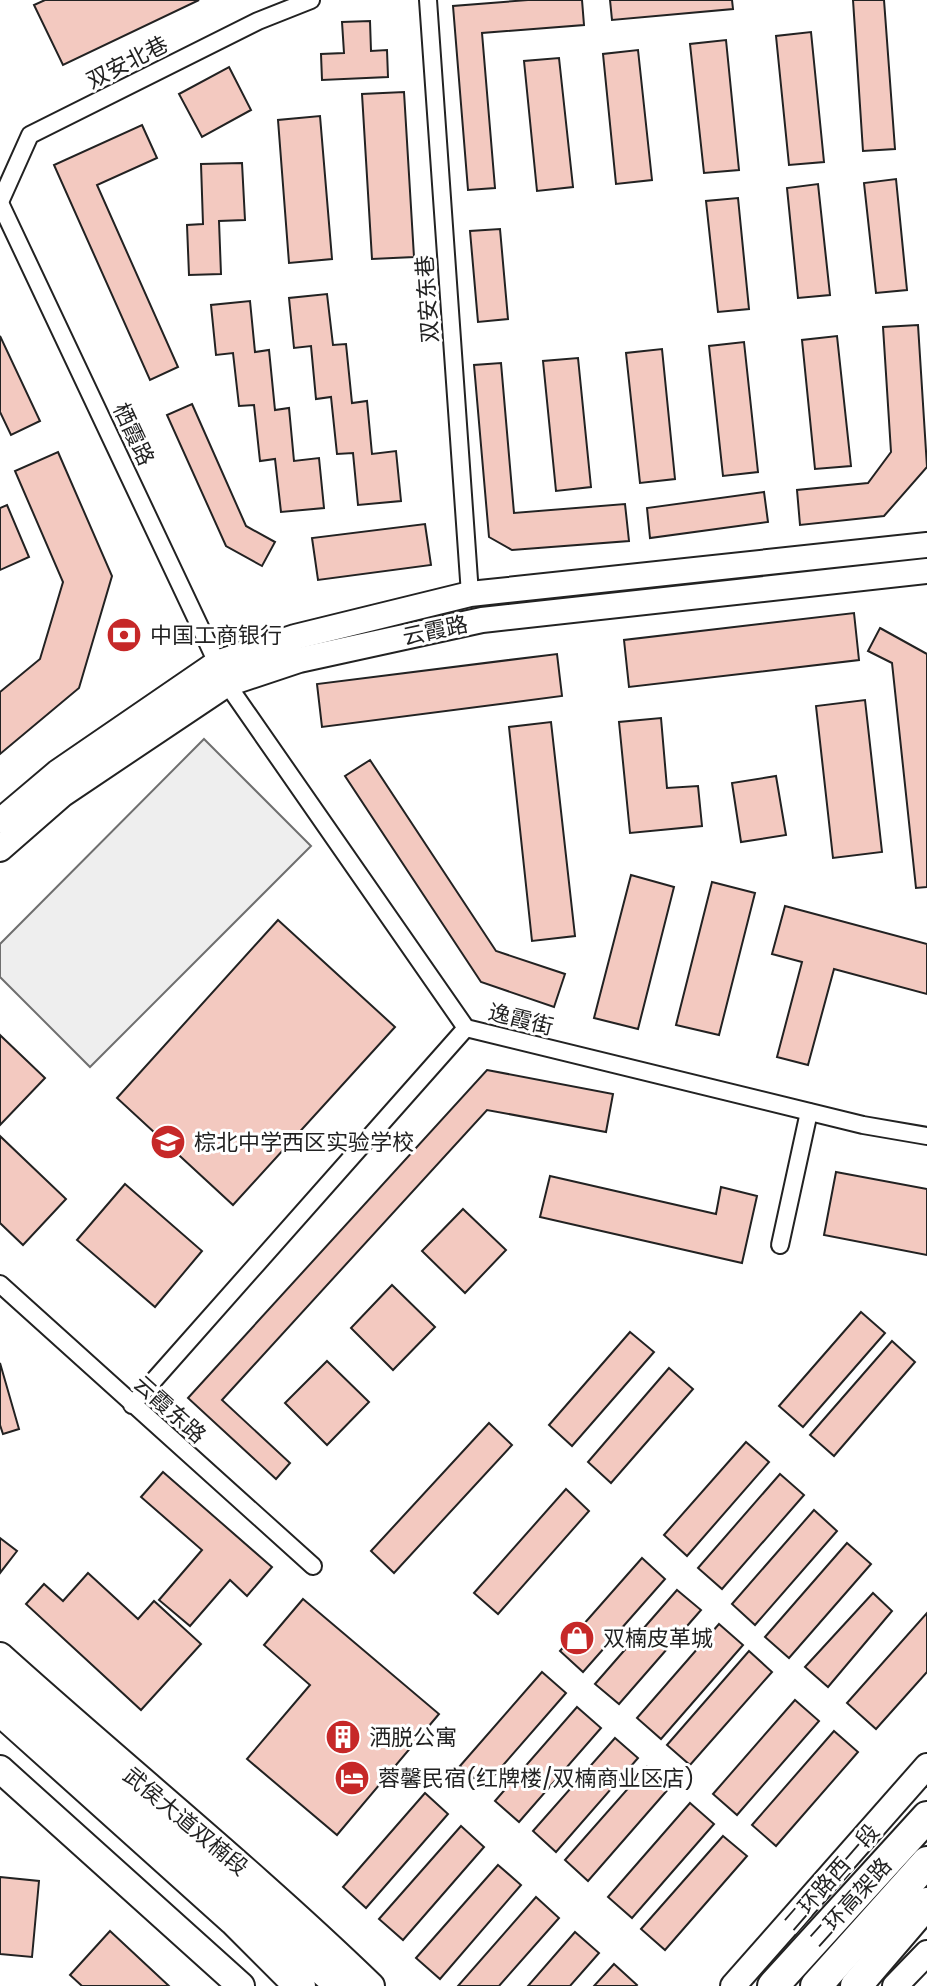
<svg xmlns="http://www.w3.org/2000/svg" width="927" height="1986" font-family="Poppins,'Noto Sans SC',sans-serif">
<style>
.green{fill:#eee;stroke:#6f6f6f;stroke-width:2}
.building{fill:#f3c9c0;stroke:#222;stroke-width:2}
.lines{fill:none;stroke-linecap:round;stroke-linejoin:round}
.street-casing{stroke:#222;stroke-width:20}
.secondary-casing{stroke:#222;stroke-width:28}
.primary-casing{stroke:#222;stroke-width:30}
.highway-casing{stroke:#222;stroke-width:34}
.street{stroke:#fff;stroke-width:16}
.secondary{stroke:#fff;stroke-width:24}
.primary{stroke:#fff;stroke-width:26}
.highway{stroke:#fff;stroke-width:30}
.labels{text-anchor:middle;stroke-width:6;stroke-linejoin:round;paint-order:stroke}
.street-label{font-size:22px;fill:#222;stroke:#fff}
.poi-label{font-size:22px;fill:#222;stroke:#fff;text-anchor:start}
</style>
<rect width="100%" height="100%" fill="#fff"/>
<path class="green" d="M204 739 311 846 90 1067 0 977V944Z"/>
<g class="building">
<path d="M45 0H199L63 65 34 5Z"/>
<path d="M528 0H582L584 25 482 33 495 188 468 190 453 6Z"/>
<path d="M610 0H732L733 9 612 20Z"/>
<path d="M853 0H884L895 149 863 151Z"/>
<path d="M370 21 371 51 387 50 388 77 322 80 321 54 344 53 342 22Z"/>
<path d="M811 32 824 162 789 165 776 36Z"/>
<path d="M726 40 739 170 704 173 690 44Z"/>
<path d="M638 50 652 180 616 184 603 54Z"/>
<path d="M559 58 573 187 537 191 524 61Z"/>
<path d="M229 67 251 110 202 137 179 94Z"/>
<path d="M404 92 414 257 372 259 362 94Z"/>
<path d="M320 116 332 259 289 263 278 120Z"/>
<path d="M142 125 157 158 97 185 178 367 150 380 54 165Z"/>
<path d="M242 163 245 220 219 221 221 274 189 275 187 225 203 224 201 164Z"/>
<path d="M896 179 907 290 876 293 864 183Z"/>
<path d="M818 184 830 295 798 298 787 188Z"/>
<path d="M738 198 749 309 718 312 706 201Z"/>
<path d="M500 229 508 319 478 322 470 231Z"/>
<path d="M327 294 333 345 346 344 352 403 367 401 372 454 396 451 401 501 358 505 353 453 337 454 331 397 316 399 311 346 294 348 289 298Z"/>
<path d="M250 301 255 352 269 350 275 410 289 408 294 461 319 458 324 508 281 512 275 459 260 461 254 405 239 406 233 353 216 355 211 305Z"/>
<path d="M918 325 927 467 884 516 800 525 797 490 868 483 891 452 883 327Z"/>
<path d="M0 336 40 421 11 435 0 412Z"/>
<path d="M837 336 851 466 815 469 802 340Z"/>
<path d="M744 342 758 472 723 476 709 346Z"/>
<path d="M662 349 675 479 640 483 626 353Z"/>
<path d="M578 358 591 487 556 491 543 361Z"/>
<path d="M501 363 514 513 625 504 629 541 512 550 489 537 474 365Z"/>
<path d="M192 404 246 526 275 542 262 566 226 546 167 415Z"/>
<path d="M58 452 112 576 79 688 0 754V692L40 659 63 582 15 471Z"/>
<path d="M764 492 768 522 650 538 647 508Z"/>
<path d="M7 505 29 557 0 570V508Z"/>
<path d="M425 524 431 565 318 580 312 538Z"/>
<path d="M854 613 859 660 629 687 624 640Z"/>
<path d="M880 628 927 654V887L916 888 892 663 868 651Z"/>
<path d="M557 654 562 696 322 727 317 684Z"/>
<path d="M865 700 882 852 833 858 816 706Z"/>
<path d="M661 718 667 788 698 786 702 826 630 833 619 722Z"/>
<path d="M551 722 575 936 532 941 509 727Z"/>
<path d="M370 760 496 951 565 974 554 1007 481 982 345 776Z"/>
<path d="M776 776 786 835 741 842 732 783Z"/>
<path d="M631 875 674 887 638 1029 594 1018Z"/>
<path d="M712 882 755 893 719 1035 676 1025Z"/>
<path d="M785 906 927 944V994L834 969 808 1065 777 1057 802 962 772 954Z"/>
<path d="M278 920 395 1027 233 1205 117 1098Z"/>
<path d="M0 1035 45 1078 0 1125Z"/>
<path d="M487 1070 613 1094 606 1132 487 1110 222 1400 290 1463 276 1479 188 1398Z"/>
<path d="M0 1136 66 1199 23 1245 0 1223Z"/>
<path d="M836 1172 927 1189V1255L824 1235Z"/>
<path d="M550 1176 716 1214 721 1187 757 1196 742 1263 540 1217Z"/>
<path d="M125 1184 202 1251 155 1307 77 1240Z"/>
<path d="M463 1209 506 1250 465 1293 422 1251Z"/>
<path d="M392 1285 435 1327 393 1370 351 1328Z"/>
<path d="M861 1312 885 1333 803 1427 779 1406Z"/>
<path d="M630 1332 654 1352 572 1446 549 1425Z"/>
<path d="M892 1341 915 1362 834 1456 810 1435Z"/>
<path d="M327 1361 369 1402 327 1445 285 1403Z"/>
<path d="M0 1363 19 1429 3 1434 0 1425Z"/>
<path d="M669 1368 693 1389 611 1483 588 1462Z"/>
<path d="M489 1423 512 1445 394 1573 371 1551Z"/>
<path d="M746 1442 769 1462 687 1556 664 1535Z"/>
<path d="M163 1472 272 1567 247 1596 230 1580 190 1626 159 1600 202 1550 141 1497Z"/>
<path d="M780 1474 804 1495 722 1589 698 1568Z"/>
<path d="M566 1489 589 1511 498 1614 474 1593Z"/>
<path d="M814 1510 837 1531 755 1625 732 1604Z"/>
<path d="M0 1538 17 1551 0 1573Z"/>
<path d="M847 1543 871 1564 789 1658 765 1637Z"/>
<path d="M642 1558 665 1579 583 1672 560 1651Z"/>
<path d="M88 1573 138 1619 154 1601 201 1644 141 1710 26 1604 44 1584 63 1601Z"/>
<path d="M677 1590 701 1610 619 1704 595 1684Z"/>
<path d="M873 1593 892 1611 828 1687 805 1667Z"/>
<path d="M303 1599 439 1714 337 1835 247 1759 310 1685 264 1645Z"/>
<path d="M927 1613V1672L876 1729 847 1703Z"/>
<path d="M719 1624 743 1645 661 1739 637 1718Z"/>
<path d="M749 1651 772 1672 690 1765 667 1745Z"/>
<path d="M542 1672 566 1693 484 1787 460 1766Z"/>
<path d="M795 1700 819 1721 737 1815 713 1794Z"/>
<path d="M577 1707 601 1728 519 1822 495 1801Z"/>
<path d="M834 1731 858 1752 776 1846 752 1825Z"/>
<path d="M615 1738 638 1758 556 1852 533 1831Z"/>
<path d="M647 1767 670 1787 588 1881 565 1860Z"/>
<path d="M425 1793 448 1814 366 1908 343 1887Z"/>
<path d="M690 1803 714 1824 632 1918 608 1897Z"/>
<path d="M461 1826 484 1847 403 1940 379 1919Z"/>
<path d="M723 1836 747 1856 665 1950 641 1929Z"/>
<path d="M498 1865 521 1885 440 1979 416 1958Z"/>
<path d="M0 1877 39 1881 32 1957 0 1954Z"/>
<path d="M536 1897 559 1918 499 1986H458Z"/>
<path d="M110 1931 169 1986H82L70 1975Z"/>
<path d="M575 1932 599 1953 570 1986H528Z"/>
<path d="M614 1964 637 1985 636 1986H594Z"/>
</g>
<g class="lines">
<defs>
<g id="street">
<path d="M428 0 470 594"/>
<path d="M0 202 30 135 258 21 311 0"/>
<path d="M0 203 227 684 466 1028 863 1125 927 1136"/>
<path d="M780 1245 809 1112"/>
<path d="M0 1284 313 1566"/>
<path d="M132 1405 466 1028"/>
</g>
<g id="secondary">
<path d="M0 821 58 772 217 663 295 637 470 594 927 545"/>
<path d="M0 849 63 794 227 684 299 660 482 620 927 571"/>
<path d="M733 1986 927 1766"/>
<path d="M895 1986 927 1953"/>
</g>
<g id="primary">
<path d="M0 1656C123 1767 252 1871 371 1986"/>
<path d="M0 1769 241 1986"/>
</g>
<g id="highway">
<path d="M0 1680 341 1986"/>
<path d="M0 1710 234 1920 300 1986"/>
<path d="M773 1986 927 1817"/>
<path d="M816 1986 927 1862"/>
<path d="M856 1986 927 1903"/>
</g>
</defs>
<use href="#street" class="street-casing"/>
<use href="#secondary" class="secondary-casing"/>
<use href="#primary" class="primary-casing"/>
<use href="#highway" class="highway-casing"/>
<use href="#street" class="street"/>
<use href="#secondary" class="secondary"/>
<use href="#primary" class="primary"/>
<use href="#highway" class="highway"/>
</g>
<defs>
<symbol id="bank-disc" viewBox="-11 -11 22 22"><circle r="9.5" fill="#c62828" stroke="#fff"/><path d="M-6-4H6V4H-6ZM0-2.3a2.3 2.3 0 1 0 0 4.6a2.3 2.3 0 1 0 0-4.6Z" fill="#fff"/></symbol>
<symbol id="school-disc" viewBox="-11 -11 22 22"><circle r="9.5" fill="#c62828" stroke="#fff"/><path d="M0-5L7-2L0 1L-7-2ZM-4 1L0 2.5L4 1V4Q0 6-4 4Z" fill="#fff"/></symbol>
<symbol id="shop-disc" viewBox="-11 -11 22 22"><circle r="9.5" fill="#c62828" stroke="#fff"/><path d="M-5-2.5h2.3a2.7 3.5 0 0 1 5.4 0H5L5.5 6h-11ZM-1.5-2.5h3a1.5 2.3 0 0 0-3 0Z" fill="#fff"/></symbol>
<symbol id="building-disc" viewBox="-11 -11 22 22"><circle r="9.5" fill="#c62828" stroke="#fff"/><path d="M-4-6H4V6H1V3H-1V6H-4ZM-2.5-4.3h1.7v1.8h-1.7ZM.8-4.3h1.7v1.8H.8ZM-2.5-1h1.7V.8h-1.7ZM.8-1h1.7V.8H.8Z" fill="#fff"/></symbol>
<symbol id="hotel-disc" viewBox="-11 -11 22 22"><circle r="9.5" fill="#c62828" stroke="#fff"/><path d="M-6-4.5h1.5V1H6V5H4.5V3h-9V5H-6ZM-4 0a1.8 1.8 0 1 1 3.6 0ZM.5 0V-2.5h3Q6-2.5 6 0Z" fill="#fff"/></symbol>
</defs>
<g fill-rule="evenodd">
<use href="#bank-disc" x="104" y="615" width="40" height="40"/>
<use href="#school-disc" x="148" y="1122" width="40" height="40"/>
<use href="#shop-disc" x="557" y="1618" width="40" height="40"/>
<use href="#building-disc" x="323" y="1717" width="40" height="40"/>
<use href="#hotel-disc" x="332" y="1758" width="40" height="40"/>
</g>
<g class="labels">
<g class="street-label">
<text transform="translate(127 62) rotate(-27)" y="8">双安北巷</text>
<text transform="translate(427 299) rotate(-94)" y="8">双安东巷</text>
<text transform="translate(134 434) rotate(65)" y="8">栖霞路</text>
<text transform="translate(435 630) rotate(-12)" y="8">云霞路</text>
<text transform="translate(521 1019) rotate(14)" y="8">逸霞街</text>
<text transform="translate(170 1409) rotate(42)" y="8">云霞东路</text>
<text transform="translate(186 1821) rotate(40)" y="8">武侯大道双楠段</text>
<text transform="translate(831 1877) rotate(-49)" y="8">二环路西一段</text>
<text transform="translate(850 1902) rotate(-48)" y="8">二环高架路</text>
</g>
<g class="poi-label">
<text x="150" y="643">中国工商银行</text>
<text x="194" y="1150">棕北中学西区实验学校</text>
<text x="603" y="1646">双楠皮革城</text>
<text x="369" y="1745">洒脱公寓</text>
<text x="378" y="1786">蓉馨民宿(红牌楼/双楠商业区店)</text>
</g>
</g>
</svg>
